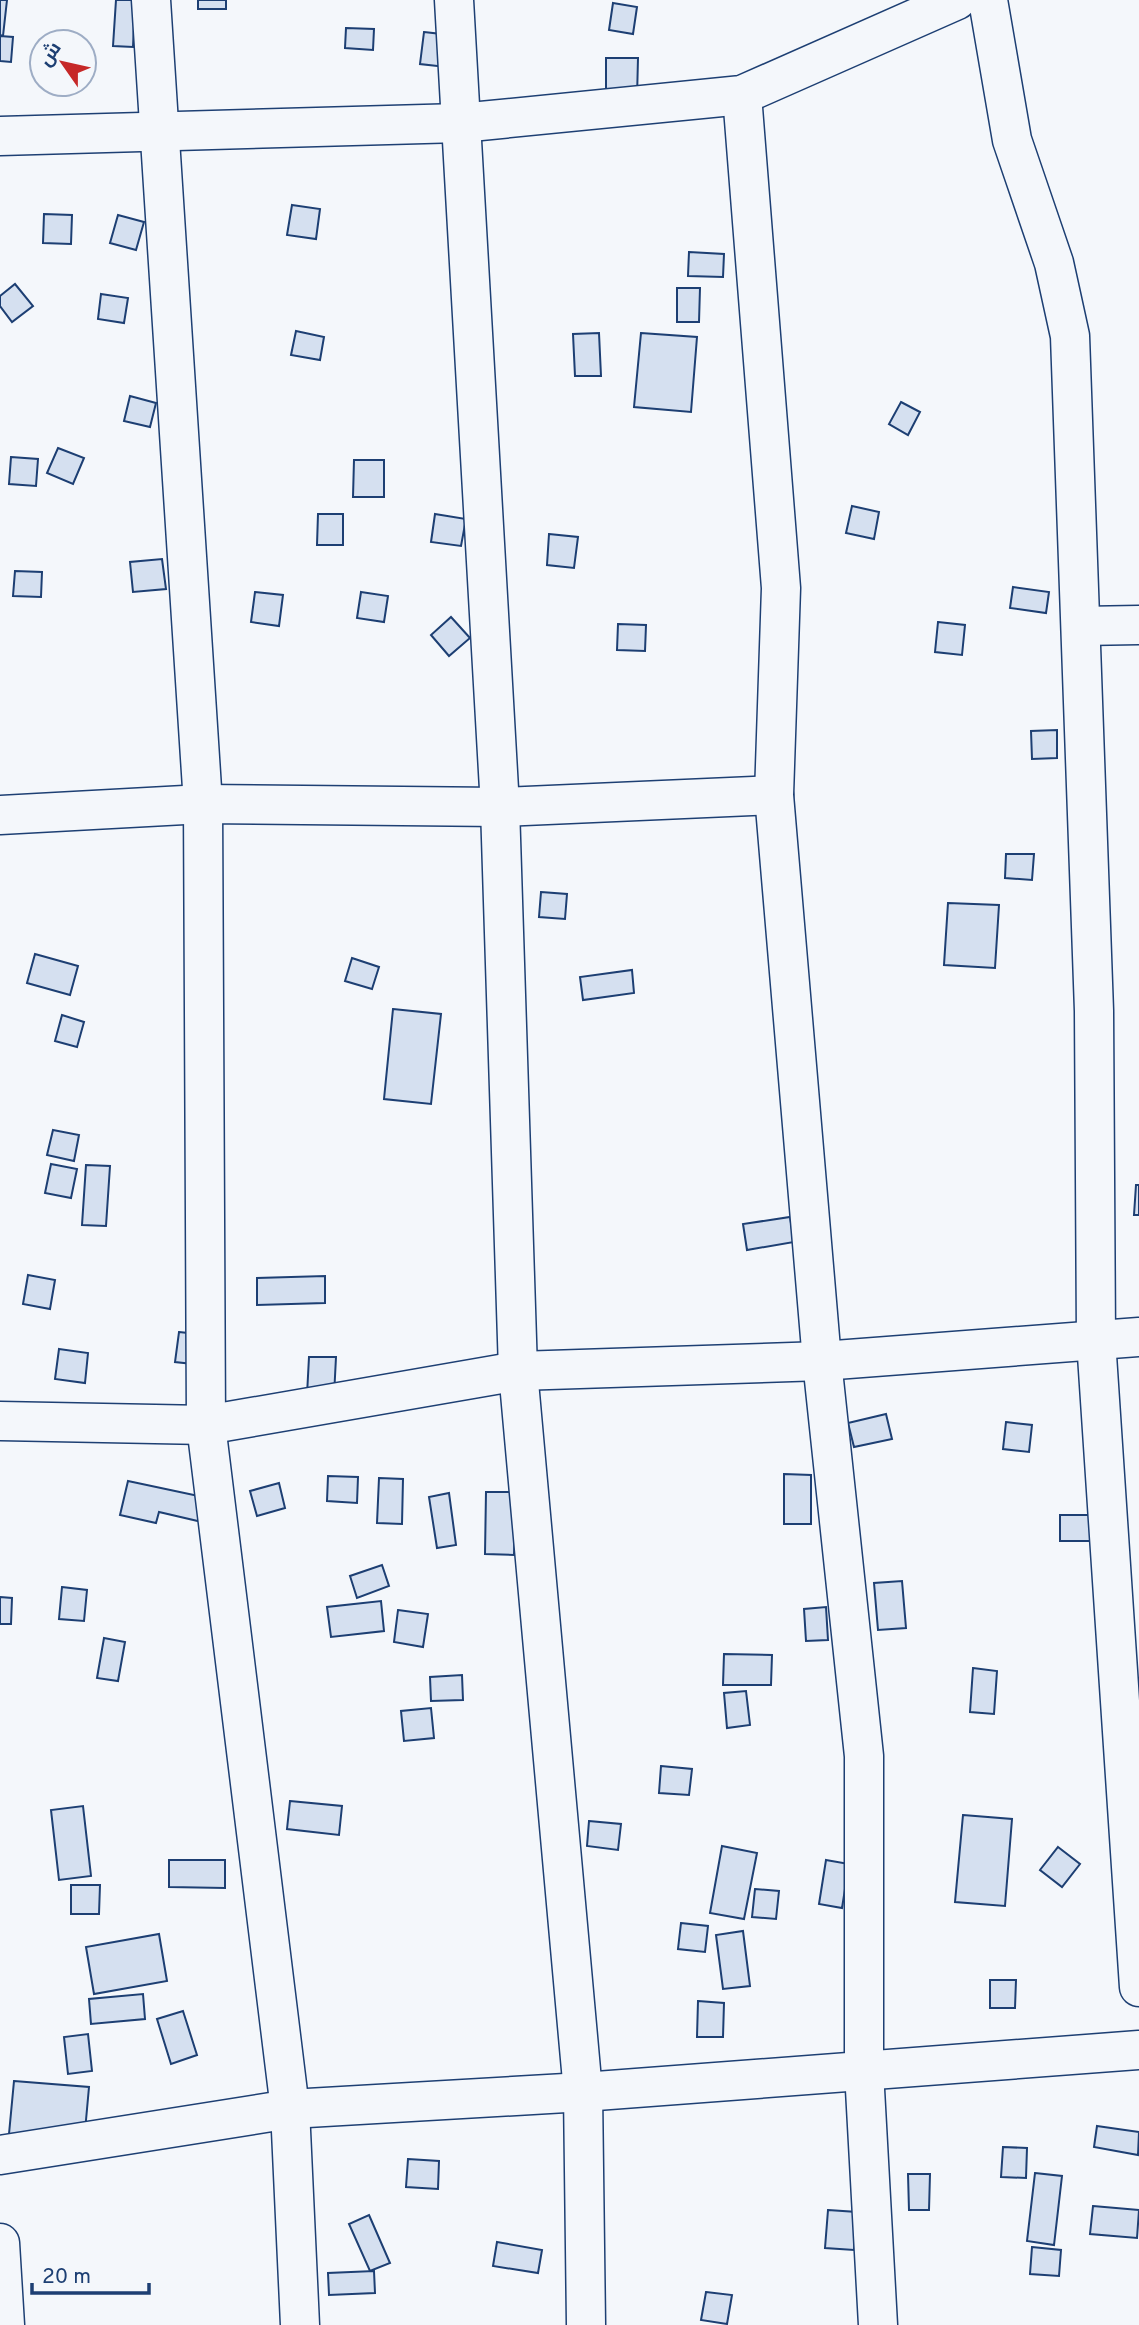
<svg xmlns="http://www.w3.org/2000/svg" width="1139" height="2325" font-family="Overpass,Cairo,sans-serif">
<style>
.building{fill:#d5e0f0;stroke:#1d3f73;stroke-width:2}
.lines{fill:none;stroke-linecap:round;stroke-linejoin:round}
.minor-casing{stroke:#1d3f73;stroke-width:41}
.minor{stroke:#f4f7fb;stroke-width:38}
</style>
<rect width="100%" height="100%" fill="#f4f7fb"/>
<g class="building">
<path d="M0 0H7L3 36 0 35Z"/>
<path d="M116 0H135L133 47 113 46Z"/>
<rect x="198" y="0" width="28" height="9"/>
<path d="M613 3 637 7 633 34 609 30Z"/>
<path d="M346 28 374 29 373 50 345 48Z"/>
<path d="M424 32 450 35 446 67 420 64Z"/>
<path d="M0 36 13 37 11 62 0 61Z"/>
<path d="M606 58H638L637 98H606Z"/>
<path d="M292 205 320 209 316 239 287 235Z"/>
<path d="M44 214 72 215 71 244 43 243Z"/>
<path d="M118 215 144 222 136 250 110 243Z"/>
<path d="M689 252 724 254 723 277 688 276Z"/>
<path d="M15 284 33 306 12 322 0 306V296Z"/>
<path d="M677 288H700L699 322H677Z"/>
<path d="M101 294 128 298 124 323 98 319Z"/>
<path d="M296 331 324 337 320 360 291 355Z"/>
<path d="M599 333 601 376H575L573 334Z"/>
<path d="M641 333 697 337 691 412 634 407Z"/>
<path d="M130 396 156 403 150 427 124 421Z"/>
<path d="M901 402 920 412 908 435 889 424Z"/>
<path d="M58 448 84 458 73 484 47 473Z"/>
<path d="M11 457 38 459 36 486 9 484Z"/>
<path d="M354 460H384V497H353Z"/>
<path d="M852 506 879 512 874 539 846 533Z"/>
<path d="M318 514H343V545H317Z"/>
<path d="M435 514 466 519 461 546 431 542Z"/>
<path d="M549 534 578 537 574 568 547 565Z"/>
<path d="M162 559 166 589 133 592 130 562Z"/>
<path d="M15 571 42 572 41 597 13 596Z"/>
<path d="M1013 587 1049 592 1046 613 1010 608Z"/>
<path d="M255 592 283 595 279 626 251 622Z"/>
<path d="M361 592 388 596 384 622 357 618Z"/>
<path d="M451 617 470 638 449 656 431 635Z"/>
<path d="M938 622 965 625 962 655 935 652Z"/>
<path d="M618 624 646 625 645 651 617 650Z"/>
<path d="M1057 730V758L1032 759 1031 731Z"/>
<path d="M1006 854H1034L1032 880 1005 878Z"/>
<path d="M541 892 567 894 565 919 539 917Z"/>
<path d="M948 903 999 905 995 968 944 965Z"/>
<path d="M35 954 78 966 70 995 27 983Z"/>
<path d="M352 958 379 967 372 989 345 981Z"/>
<path d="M632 970 634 993 583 1000 580 977Z"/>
<path d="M393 1009 441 1014 431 1104 384 1099Z"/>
<path d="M62 1015 84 1022 77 1047 55 1041Z"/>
<path d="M53 1130 79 1135 74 1161 47 1155Z"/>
<path d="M51 1164 77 1169 71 1198 45 1193Z"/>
<path d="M86 1165 110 1166 106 1226 82 1225Z"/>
<path d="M1136 1185H1139V1215H1134Z"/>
<path d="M790 1217 794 1242 747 1250 743 1224Z"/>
<path d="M28 1275 55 1280 50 1309 23 1304Z"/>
<path d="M325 1276V1303L257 1305V1278Z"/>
<path d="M179 1332 206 1335 202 1365 175 1362Z"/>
<path d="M59 1349 88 1353 85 1383 55 1379Z"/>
<path d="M309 1357H336L334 1396 307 1395Z"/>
<path d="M886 1414 892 1439 854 1447 848 1423Z"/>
<path d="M1006 1422 1032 1425 1029 1452 1003 1449Z"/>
<path d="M784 1474 811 1475V1524H784Z"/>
<path d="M328 1476 358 1477 357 1503 327 1501Z"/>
<path d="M379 1478 403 1479 402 1524 377 1523Z"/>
<path d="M128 1481 208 1498 202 1522 159 1512 156 1523 120 1515Z"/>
<path d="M279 1483 285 1508 257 1516 250 1491Z"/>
<path d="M486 1492H516L514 1555 485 1554Z"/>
<path d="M449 1493 456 1545 437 1548 429 1497Z"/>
<rect x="1060" y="1515" width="30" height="26"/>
<path d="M382 1565 389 1586 357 1598 350 1576Z"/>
<path d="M902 1581 906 1628 878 1630 874 1583Z"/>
<path d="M62 1587 87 1590 84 1621 59 1619Z"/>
<path d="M0 1597 12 1598 11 1624H0Z"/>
<path d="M381 1601 384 1631 331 1637 327 1607Z"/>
<path d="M826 1607 828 1640 806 1641 804 1609Z"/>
<path d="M398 1610 428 1614 423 1647 394 1642Z"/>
<path d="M104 1638 125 1642 118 1681 97 1678Z"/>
<path d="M724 1654 772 1655 771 1685H723Z"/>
<path d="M973 1668 997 1671 994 1714 970 1712Z"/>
<path d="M462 1675 463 1700 431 1701 430 1677Z"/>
<path d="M746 1691 750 1725 727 1728 724 1693Z"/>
<path d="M431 1708 434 1738 404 1741 401 1711Z"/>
<path d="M661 1766 692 1769 689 1795 659 1793Z"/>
<path d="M290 1801 342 1806 339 1835 287 1829Z"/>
<path d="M83 1806 91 1876 59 1880 51 1810Z"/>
<path d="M963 1815 1012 1819 1005 1906 955 1902Z"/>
<path d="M589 1821 621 1824 618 1850 587 1846Z"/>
<path d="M722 1846 757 1853 744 1919 710 1913Z"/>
<path d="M1058 1847 1080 1864 1062 1887 1040 1870Z"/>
<path d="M169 1860H225V1888L169 1887Z"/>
<path d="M826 1860 849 1864 842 1908 819 1904Z"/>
<path d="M71 1885H100L99 1914H71Z"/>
<path d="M755 1889 779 1891 776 1919 752 1917Z"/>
<path d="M681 1923 708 1926 705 1952 678 1949Z"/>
<path d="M743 1931 750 1986 723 1989 716 1935Z"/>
<path d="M159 1934 167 1981 94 1994 86 1947Z"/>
<path d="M990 1980H1016L1015 2008H990Z"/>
<path d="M143 1994 145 2019 91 2024 89 1999Z"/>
<path d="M698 2001 724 2003 723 2037H697Z"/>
<path d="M183 2011 197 2055 171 2064 157 2019Z"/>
<path d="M88 2034 92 2071 68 2074 64 2037Z"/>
<path d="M14 2081 89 2087 85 2131 9 2134Z"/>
<path d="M1097 2126 1139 2132 1138 2155 1094 2147Z"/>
<path d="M1003 2147 1027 2148 1026 2178 1001 2177Z"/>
<path d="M408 2159 439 2161 438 2189 406 2187Z"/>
<path d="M1035 2173 1062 2176 1054 2245 1027 2241Z"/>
<path d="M908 2174H930L929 2210H909Z"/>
<path d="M1093 2206 1139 2210 1137 2238 1090 2234Z"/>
<path d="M828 2210 857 2212 854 2250 825 2248Z"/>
<path d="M369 2215 390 2263 370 2271 349 2224Z"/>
<path d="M497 2242 542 2250 538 2273 493 2266Z"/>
<path d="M1032 2247 1061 2250 1059 2276 1030 2274Z"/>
<path d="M374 2271 375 2293 329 2295 328 2273Z"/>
<path d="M706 2292 732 2295 727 2324 701 2320Z"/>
</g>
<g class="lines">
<defs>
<g id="minor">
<path d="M151 0 203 804 206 1425 290 2109 300 2325"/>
<path d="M454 0 500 807 518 1371 583 2092 586 2325"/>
<path d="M988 0 1012 140 1054 263 1070 336 1094 1011 1096 1340 1139 1987"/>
<path d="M742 95 781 588 774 795 822 1361 864 1756V2071L878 2325"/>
<path d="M0 136 460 123 742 95 957 0"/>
<path d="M1081 626 1139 625"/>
<path d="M0 815 203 804 500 807 774 795"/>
<path d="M0 1421 206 1425 518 1371 822 1361 1139 1337"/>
<path d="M0 2155 290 2109 583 2092 1139 2050"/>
<path d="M0 2243 5 2325"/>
</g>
</defs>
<use href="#minor" class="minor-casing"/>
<use href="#minor" class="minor"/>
</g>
<g transform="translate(63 63) rotate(304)"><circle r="33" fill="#f4f7fb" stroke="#9eadc5" stroke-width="2"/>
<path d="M0-5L12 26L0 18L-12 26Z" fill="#c62828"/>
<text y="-10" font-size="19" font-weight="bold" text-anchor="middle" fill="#1d3f73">ش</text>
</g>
<path d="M32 2283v10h117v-10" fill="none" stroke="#1d3f73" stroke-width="3.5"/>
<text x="42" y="2283" font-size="21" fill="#1d3f73" stroke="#f4f7fb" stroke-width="5" paint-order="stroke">20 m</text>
</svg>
